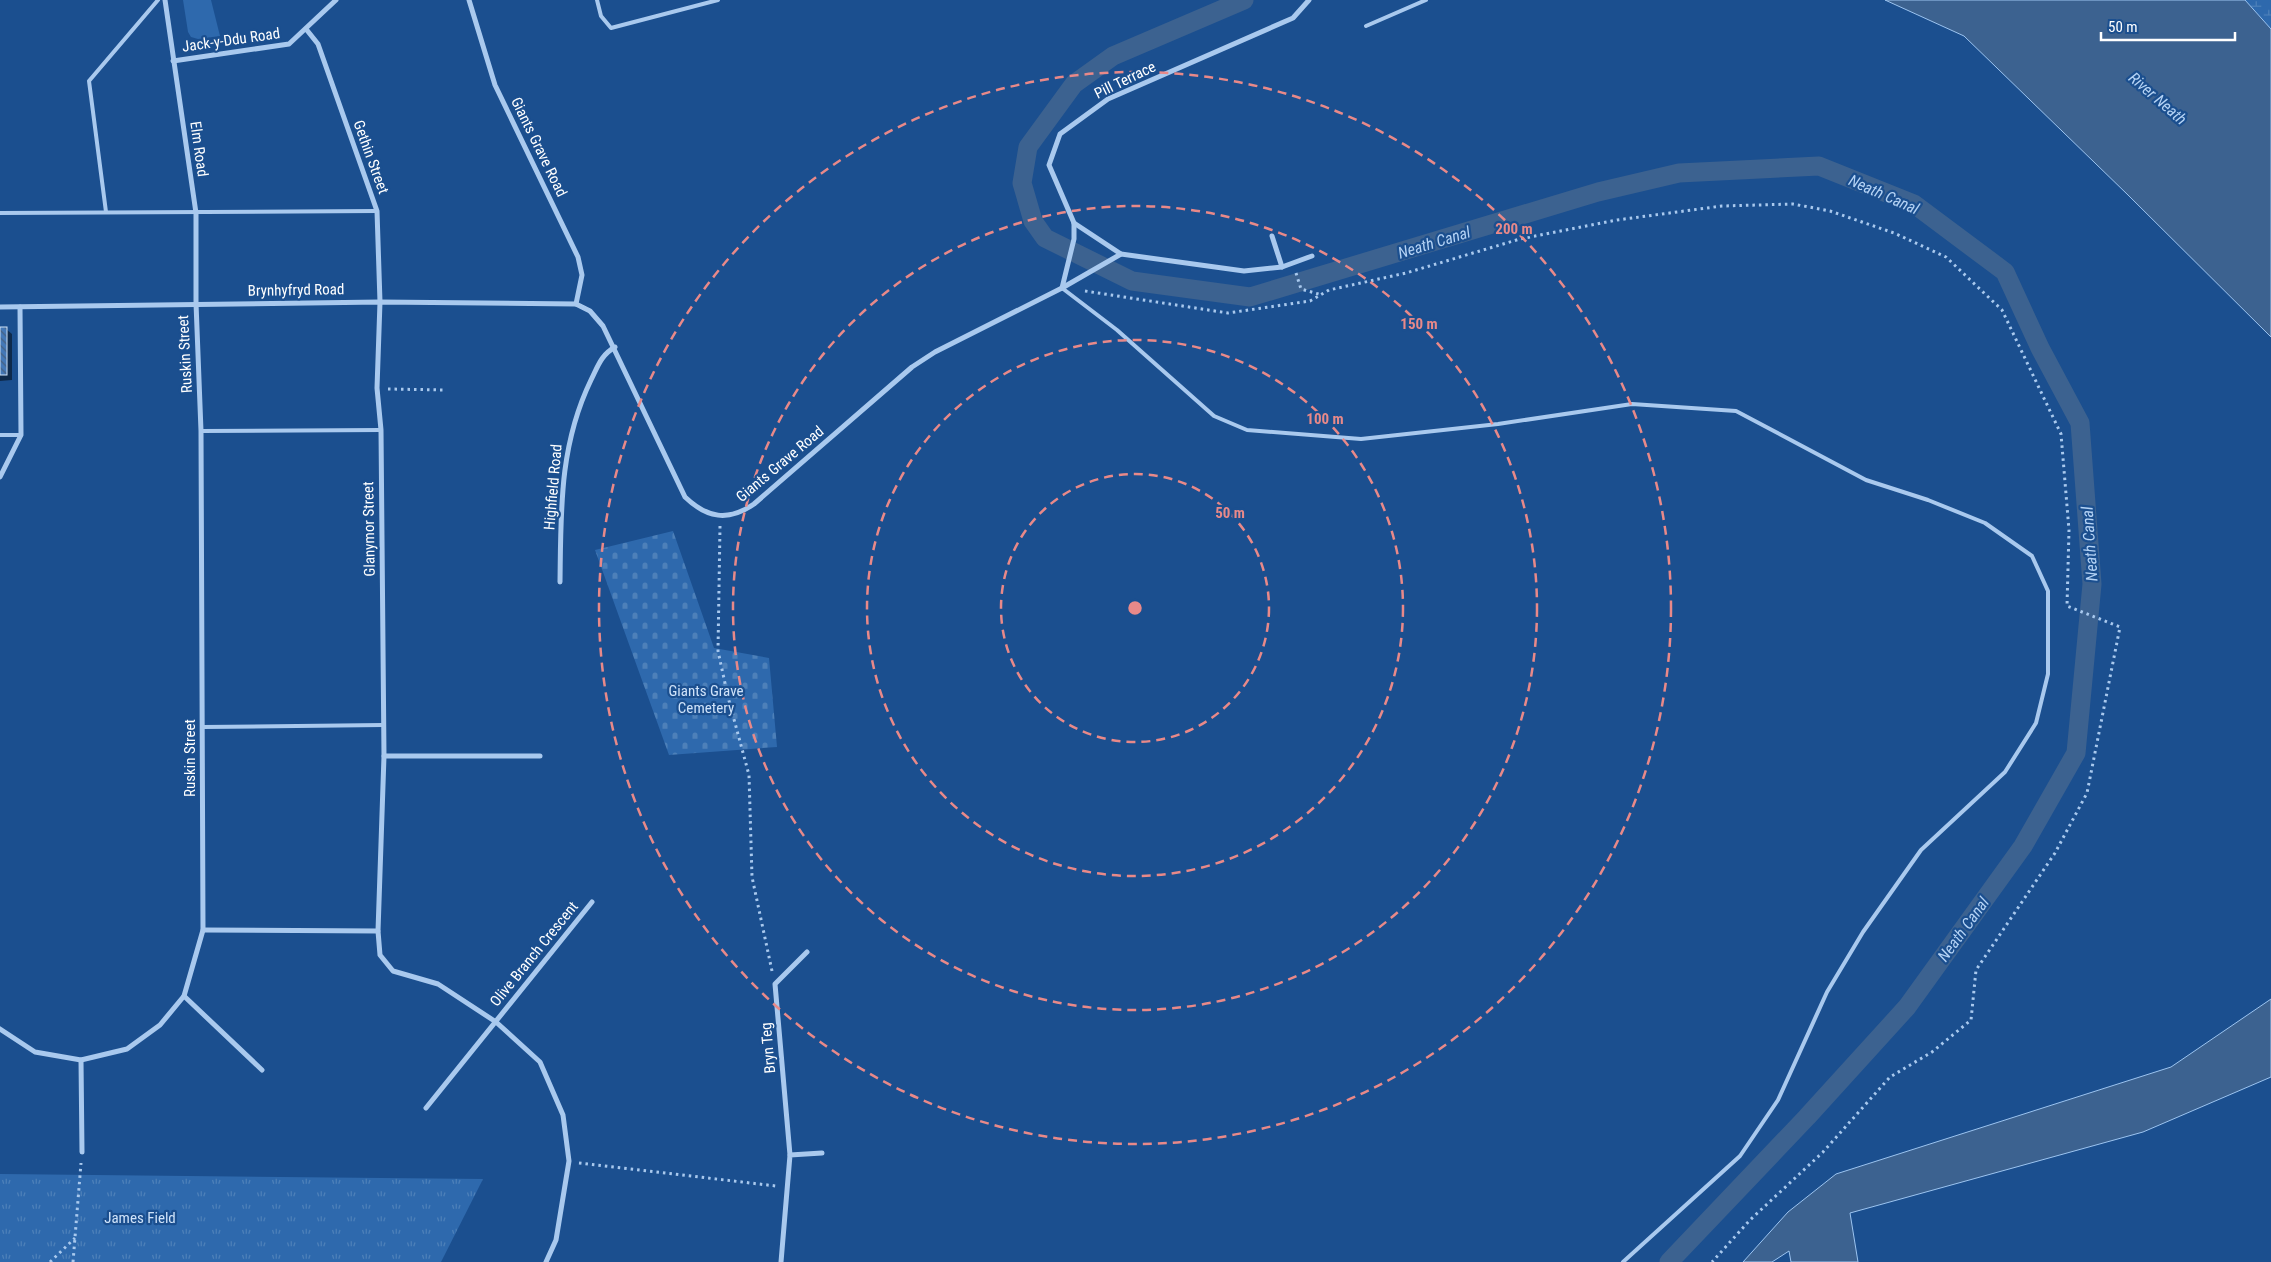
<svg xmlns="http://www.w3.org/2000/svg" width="2271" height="1262" font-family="'Roboto Condensed',sans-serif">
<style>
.grass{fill:#2e69ad}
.wetland{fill:url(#wetland-marsh)}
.cemetery{fill:url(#cemetery-stones)}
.park{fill:url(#park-tufts)}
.water{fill:#3c6290;stroke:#9cc4f0}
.shadow{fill:#0007}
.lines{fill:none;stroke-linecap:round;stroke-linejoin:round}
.canal{stroke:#3c6290;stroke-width:19}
.building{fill:url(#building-back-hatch);stroke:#cfe3fa}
.path{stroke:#a9c9ee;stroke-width:3;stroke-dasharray:2.5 4;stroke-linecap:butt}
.lane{stroke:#a9c9ee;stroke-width:4}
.street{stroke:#a9c9ee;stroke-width:5}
.ring{fill:none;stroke:#e88989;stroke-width:2.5;stroke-dasharray:9 6}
.labels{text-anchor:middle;stroke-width:4.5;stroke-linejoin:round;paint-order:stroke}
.street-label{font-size:15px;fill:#fff;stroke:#1b4f8f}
.park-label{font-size:15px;fill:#cfe3fa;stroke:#1b4f8f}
.water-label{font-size:16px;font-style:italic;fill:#b5d3f5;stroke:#1b4f8f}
.centre{fill:#e88989;stroke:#1b4f8f;stroke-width:2.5}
.ring-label{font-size:15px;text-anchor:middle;font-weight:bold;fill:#e88989;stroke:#1b4f8f;stroke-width:4.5;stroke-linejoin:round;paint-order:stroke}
</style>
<defs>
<pattern id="wetland-marsh" width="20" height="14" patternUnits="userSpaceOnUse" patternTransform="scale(1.25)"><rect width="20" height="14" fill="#2e69ad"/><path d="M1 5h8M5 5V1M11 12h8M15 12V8" fill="none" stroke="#4d80b9"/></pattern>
<pattern id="cemetery-stones" width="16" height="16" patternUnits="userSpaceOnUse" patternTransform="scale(1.25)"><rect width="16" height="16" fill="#2e69ad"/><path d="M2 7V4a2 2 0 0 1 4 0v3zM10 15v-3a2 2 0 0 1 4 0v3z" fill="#4d80b9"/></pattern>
<pattern id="park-tufts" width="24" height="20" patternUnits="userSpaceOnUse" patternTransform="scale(1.25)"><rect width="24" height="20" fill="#2e69ad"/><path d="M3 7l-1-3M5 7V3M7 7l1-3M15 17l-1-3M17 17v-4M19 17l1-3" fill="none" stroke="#4d80b9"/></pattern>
<pattern id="building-back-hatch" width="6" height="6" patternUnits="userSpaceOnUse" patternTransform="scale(1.25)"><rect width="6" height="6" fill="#4478b7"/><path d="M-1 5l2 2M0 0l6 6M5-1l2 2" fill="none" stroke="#486282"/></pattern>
</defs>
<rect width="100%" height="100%" fill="#1b4f8f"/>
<path class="grass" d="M183 0H211L220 36 198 39 191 37 188 32Z"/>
<path class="wetland" d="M2245 0H2271V29Z"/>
<path class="cemetery" d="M673 531 714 648 769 658 777 747 669 755 595 550Z"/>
<path class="park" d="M0 1174 483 1179 441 1262H0Z"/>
<g class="water">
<path d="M1885 0H2245L2271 29V337L2128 195 1964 36Z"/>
<path d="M2271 999V1077L2143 1132 1850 1213 1858 1262H1791L1789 1251 1772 1262H1743L1788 1212 1836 1174 2171 1067Z"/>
</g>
<path class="shadow" d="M0 329H6L12 334V380L0 381Z"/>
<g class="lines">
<path class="canal" d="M1244 0 1113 56 1074 84 1028 147 1022 183 1033 221 1045 238 1132 281 1250 297 1598 192 1679 173 1819 166 1914 204 2005 272 2040 348 2080 423 2092 584 2076 753 2023 846 1907 1007 1807 1117 1669 1262"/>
</g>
<rect class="building" x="0" y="327" width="7" height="48"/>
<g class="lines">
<g class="path">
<path d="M1296 273 1301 289 1322 295"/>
<path d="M1085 291 1228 313 1310 301 1329 290 1406 273 1520 239 1617 220 1722 206 1793 204 1830 211 1894 233 1946 257 2002 310 2061 434 2069 530 2067 606 2120 627 2087 793 2055 853 1976 970 1971 1020 1932 1052 1890 1077 1823 1152 1750 1220 1712 1262"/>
<path d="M388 389 445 390"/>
<path d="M720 526 718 651 728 697 749 775 752 877 772 971"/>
<path d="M579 1163 776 1186"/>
<path d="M50 1262 75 1238"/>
<path d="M73 1262 81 1163"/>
</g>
<g class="lane">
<path d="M597 0 601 16 611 28 718 0"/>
<path d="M1366 26 1426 0"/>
<path d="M106 212 89 81 158 0"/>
<path d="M0 213 377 211"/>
<path d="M1062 288 1117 330 1214 416 1247 430 1361 439 1498 424 1632 404 1736 411 1866 480 1928 500 1985 523 2032 556 2048 591V674L2036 723 2005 772 1921 850 1863 932 1827 992 1778 1100 1740 1156 1623 1262"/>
<path d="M201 431 381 430"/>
<path d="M0 435H21"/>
<path d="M203 727 383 725"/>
</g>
<g class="street">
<path d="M469 0 495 85 578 257 582 275 576 304"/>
<path d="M306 29 318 44 377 211 380 302 377 388 381 430 384 756 378 931 380 955 393 971 438 984 496 1022 540 1062 563 1115 569 1161 556 1240 546 1262"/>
<path d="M173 61 289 44 336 0"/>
<path d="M1074 223 1121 254 1244 271 1282 267 1312 256"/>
<path d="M1272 236 1282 267"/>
<path d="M1062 288 1074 239V223L1049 165 1060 134 1108 99 1293 18 1309 0"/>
<path d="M0 307 380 302 576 304 590 311 603 326 685 497C707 518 728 522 754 504L912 367 935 352 1062 288 1121 254"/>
<path d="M0 477 21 435 20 307"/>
<path d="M560 582C561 511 559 446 591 380 598 366 601 355 615 347"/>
<path d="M384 756H540"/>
<path d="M203 930 378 931"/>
<path d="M184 996 262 1070"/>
<path d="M0 1029 35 1052 81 1060 127 1049 160 1025 184 996 203 930 201 431 196 303V213L165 0"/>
<path d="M81 1060 82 1152"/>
<path d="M426 1108 592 902"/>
<path d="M790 1155 775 984 807 952"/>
<path d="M781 1262 790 1155 822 1153"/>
</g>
</g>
<g class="ring">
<circle cx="1135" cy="608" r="134"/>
<circle cx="1135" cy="608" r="268"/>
<circle cx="1135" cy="608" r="402"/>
<circle cx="1135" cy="608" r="536"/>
</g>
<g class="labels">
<g class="street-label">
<text transform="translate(231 40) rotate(-8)" y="5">Jack-y-Ddu Road</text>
<text transform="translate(1125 80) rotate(-26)" y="5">Pill Terrace</text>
<text transform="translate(539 147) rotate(64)" y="5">Giants Grave Road</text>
<text transform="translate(199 149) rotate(82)" y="5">Elm Road</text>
<text transform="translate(371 157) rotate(70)" y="5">Gethin Street</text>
<text transform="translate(296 290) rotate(-1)" y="5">Brynhyfryd Road</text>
<text transform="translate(185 354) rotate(-93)" y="5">Ruskin Street</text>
<text transform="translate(780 464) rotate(-40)" y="5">Giants Grave Road</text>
<text transform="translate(553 487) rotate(-85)" y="5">Highfield Road</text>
<text transform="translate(369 529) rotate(-91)" y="5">Glanymor Street</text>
<text transform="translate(190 758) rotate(-90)" y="5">Ruskin Street</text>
<text transform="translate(534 954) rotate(-51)" y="5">Olive Branch Crescent</text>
<text transform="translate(768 1048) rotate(-95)" y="5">Bryn Teg</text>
</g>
<g class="park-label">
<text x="706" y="696">Giants Grave<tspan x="706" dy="17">Cemetery</tspan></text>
<text x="140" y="1223">James Field</text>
</g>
<g class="water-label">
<text transform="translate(2158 98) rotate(41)" y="6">River Neath</text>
<text transform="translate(1884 194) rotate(24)" y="6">Neath Canal</text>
<text transform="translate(1434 242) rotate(-17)" y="6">Neath Canal</text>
<text transform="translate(2089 544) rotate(-94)" y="6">Neath Canal</text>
<text transform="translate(1963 929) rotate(-54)" y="6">Neath Canal</text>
</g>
</g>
<circle cx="1135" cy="608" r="8" class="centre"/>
<g class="ring-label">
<text x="1514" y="234">200 m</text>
<text x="1419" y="329">150 m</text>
<text x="1325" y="424">100 m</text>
<text x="1230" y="518">50 m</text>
</g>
<path d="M2101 32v8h134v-8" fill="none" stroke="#ffffff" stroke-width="2.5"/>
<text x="2108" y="32" font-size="15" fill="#ffffff" stroke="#1b4f8f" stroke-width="4" paint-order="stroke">50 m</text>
</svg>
